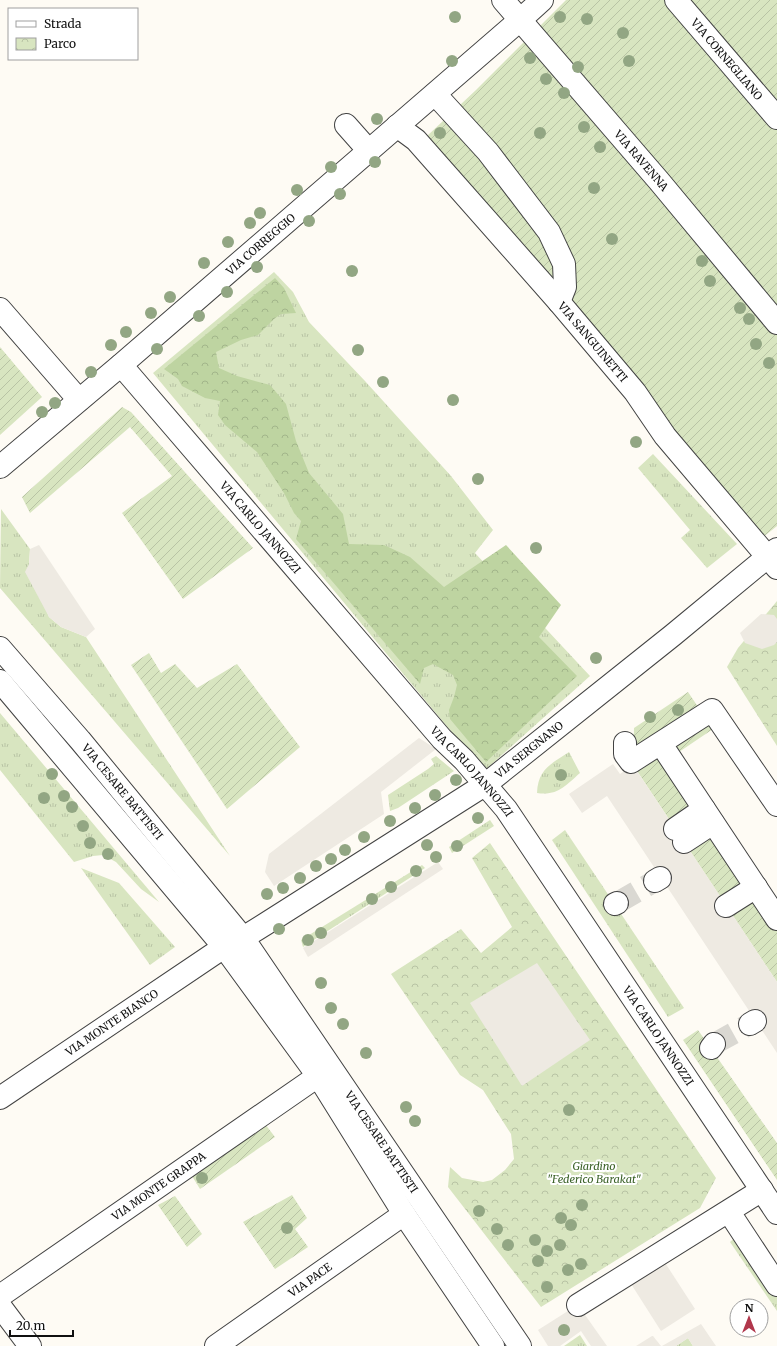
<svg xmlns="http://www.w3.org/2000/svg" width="777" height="1346" font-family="Merriweather,serif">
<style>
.grass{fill:url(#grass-tufts)}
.forest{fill:url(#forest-crowns)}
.park{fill:url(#park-crowns)}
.garden{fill:url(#garden-furrows)}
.plaza{fill:#eeeae2}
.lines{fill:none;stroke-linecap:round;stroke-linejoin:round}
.minor-tunnel{stroke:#dad8d2;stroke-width:22;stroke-dasharray:22 11;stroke-linecap:butt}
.minor-casing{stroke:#434343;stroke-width:24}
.minor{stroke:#fff;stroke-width:22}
.tree{fill:#92a683}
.labels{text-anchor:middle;stroke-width:4;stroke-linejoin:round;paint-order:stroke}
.street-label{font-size:11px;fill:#101010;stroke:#fff}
.park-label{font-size:11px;font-style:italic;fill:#3a6127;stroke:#fff}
</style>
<defs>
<pattern id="grass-tufts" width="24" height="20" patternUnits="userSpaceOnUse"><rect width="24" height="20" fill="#d8e5c0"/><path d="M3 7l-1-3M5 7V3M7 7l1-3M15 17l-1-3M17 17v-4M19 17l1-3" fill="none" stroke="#b8c3a4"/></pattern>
<pattern id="forest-crowns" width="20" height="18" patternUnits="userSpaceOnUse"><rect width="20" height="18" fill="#bed4a1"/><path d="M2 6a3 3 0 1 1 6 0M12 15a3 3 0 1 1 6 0" fill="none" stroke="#a2b58a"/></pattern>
<pattern id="park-crowns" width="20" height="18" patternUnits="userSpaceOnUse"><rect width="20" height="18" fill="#d8e5c0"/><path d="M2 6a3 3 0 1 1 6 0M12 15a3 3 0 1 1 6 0" fill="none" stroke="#b8c3a4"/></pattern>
<pattern id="garden-furrows" width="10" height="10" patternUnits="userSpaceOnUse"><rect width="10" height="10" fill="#d8e5c0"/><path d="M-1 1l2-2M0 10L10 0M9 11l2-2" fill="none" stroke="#b8c3a4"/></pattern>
</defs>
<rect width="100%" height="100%" fill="#fefbf4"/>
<g class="grass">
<path d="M274 272 293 292 309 322 365 381 451 476 493 530 475 553 590 676 484 771 153 373Z"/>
<path d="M653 454 737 544 707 568 681 538 690 530 638 468Z"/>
<path d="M1 509 30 549 29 564 49 617 61 627 86 637 230 856 0 588Z"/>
<path d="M0 713 159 902 141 889 116 862 103 855 93 856 74 862 0 770Z"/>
<path d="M569 752 580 773C565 786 558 796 537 793 538 769 551 764 569 752Z"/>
<path d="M436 756 454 771 398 808 390 811 388 795 428 769 434 764 431 759Z"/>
<path d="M490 820 494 826 452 853 449 847Z"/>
<path d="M565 830 684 1008 668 1017 552 840Z"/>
<path d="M422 865 425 868 303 947 301 940Z"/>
<path d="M81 868 119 883 175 947 150 965Z"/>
<path d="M738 1235 777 1294V1311L730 1242Z"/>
<path d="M580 1335 587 1346H564Z"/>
<path d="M688 1338 693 1346H676Z"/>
</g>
<path class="forest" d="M275 278 284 288 296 313 281 314 274 319 258 335 241 340 216 352 219 368 237 376 270 385 286 404 296 441 309 473 343 514 349 544 384 545 410 557 444 587 506 545 561 605 539 637 577 676 486 762 450 719 449 710 454 697 457 685 453 675 433 664 424 668 420 684 296 539 301 521 294 513 284 493 257 452 225 425 218 415 220 401 205 398 182 386 178 379 164 369Z"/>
<g class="park">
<path d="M777 601V746L727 667 738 648Z"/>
<path d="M490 843 716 1178 700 1208 541 1307 448 1187 450 1167 462 1178 483 1182 492 1180 505 1170 514 1159 511 1134 483 1090 460 1075 391 974 461 929 481 953 512 927 472 858Z"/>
</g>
<g class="garden">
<path d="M566 0H777V526L762 538 427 136 476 90Z"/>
<path d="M0 347 42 397 0 435Z"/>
<path d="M122 407 131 412 253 548 183 599 122 513 172 476 130 427 30 513 22 497Z"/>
<path d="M149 653 161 673 175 664 197 688 237 664 300 747 227 809 131 665Z"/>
<path d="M688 692 713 729 679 752 777 899V982L633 765 634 728Z"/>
<path d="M698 1030 777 1143V1180L683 1040Z"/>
<path d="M265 1124 275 1137 200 1189 192 1176Z"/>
<path d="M292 1195 307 1218 295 1229 308 1247 275 1269 243 1222Z"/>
<path d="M175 1196 202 1234 187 1247 158 1205Z"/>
</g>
<g class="plaza">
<path d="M39 545 95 629 86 637 61 627 49 617 25 572 29 564 30 549Z"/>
<path d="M761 614 774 615 777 619V642L774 645 762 649 745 643 740 633Z"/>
<path d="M419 738 436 749 381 792 384 814 274 886 265 872 269 854Z"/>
<path d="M613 764 620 774 633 765 777 982V1053L607 796 582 813 569 794Z"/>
<path d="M438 862 443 869 308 957 303 948Z"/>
<path d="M537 963 590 1040 522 1086 470 1003Z"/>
<path d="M660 1255 695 1309 661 1331 626 1276Z"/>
<path d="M578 1305 607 1346H591L581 1331 560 1346H548L538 1330 568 1311Z"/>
<path d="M701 1324 716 1346H693L688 1338 676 1346H662Z"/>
<path d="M653 1336 661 1346H636L652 1336Z"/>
</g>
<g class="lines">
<g class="minor-tunnel">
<path d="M617 903 655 881"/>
<path d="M714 1044 750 1024"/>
</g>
<defs>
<g id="minor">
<path id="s1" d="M503 0 659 181 777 323"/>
<path id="s2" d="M676 0 777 118"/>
<path d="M435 94 488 152 549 232 564 264 565 287 559 302"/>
<path d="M346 125 369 151"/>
<path id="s3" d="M397 126 416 140 559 302 635 392 665 436 777 568"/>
<path d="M0 309 79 400"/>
<path id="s4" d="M121 365 442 739 464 760 506 809 777 1213"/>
<path id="s5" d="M0 467 121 365 520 20 542 0"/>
<path id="s6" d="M0 648 80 740 243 938 520 1346"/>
<path d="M0 681 224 947 318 1076 404 1214 493 1346"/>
<path d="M625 743V754L631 762 712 710 777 805"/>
<path d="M661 744 777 919"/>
<path d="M675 829 704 809"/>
<path d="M684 842 713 823"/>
<path d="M655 881 660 878"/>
<path d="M615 904 617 903"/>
<path d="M726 906 756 887"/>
<path d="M750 1024 755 1021"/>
<path d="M711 1048 714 1044"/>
<path id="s7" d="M0 1098 224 947 243 938 267 923 486 784 673 635 777 549"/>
<path d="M729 1212 777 1285"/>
<path id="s8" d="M0 1296 318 1076"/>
<path d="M578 1305 762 1190"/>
<path d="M0 1306 30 1346"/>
<path id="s9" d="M216 1346 404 1214"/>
</g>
</defs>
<use href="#minor" class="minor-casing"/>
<use href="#minor" class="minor"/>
</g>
<g class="tree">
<circle cx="455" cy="17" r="6"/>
<circle cx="560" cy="17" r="6"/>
<circle cx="587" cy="19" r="6"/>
<circle cx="623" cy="33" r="6"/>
<circle cx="530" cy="58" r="6"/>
<circle cx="452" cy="61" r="6"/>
<circle cx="629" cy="61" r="6"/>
<circle cx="578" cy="67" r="6"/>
<circle cx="546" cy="79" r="6"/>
<circle cx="564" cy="93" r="6"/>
<circle cx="377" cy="119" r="6"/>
<circle cx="584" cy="127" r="6"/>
<circle cx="440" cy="133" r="6"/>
<circle cx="540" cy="133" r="6"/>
<circle cx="600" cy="147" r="6"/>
<circle cx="375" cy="162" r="6"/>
<circle cx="331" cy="167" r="6"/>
<circle cx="594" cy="188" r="6"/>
<circle cx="297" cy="190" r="6"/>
<circle cx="340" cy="194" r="6"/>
<circle cx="260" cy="213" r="6"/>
<circle cx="309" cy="221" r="6"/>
<circle cx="250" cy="223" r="6"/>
<circle cx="612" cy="239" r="6"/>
<circle cx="228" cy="242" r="6"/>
<circle cx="702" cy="261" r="6"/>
<circle cx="204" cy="263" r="6"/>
<circle cx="257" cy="267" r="6"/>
<circle cx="352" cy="271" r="6"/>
<circle cx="710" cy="281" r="6"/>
<circle cx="227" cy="292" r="6"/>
<circle cx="170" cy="297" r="6"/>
<circle cx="740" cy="308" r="6"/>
<circle cx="151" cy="313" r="6"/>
<circle cx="199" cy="316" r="6"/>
<circle cx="749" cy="319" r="6"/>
<circle cx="126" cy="332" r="6"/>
<circle cx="756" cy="344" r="6"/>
<circle cx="111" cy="345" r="6"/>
<circle cx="157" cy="349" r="6"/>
<circle cx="358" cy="350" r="6"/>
<circle cx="769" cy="363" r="6"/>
<circle cx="91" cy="372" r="6"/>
<circle cx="383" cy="382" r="6"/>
<circle cx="453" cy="400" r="6"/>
<circle cx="55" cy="403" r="6"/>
<circle cx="42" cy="412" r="6"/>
<circle cx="636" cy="442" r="6"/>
<circle cx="478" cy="479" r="6"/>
<circle cx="536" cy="548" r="6"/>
<circle cx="596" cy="658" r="6"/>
<circle cx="678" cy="710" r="6"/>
<circle cx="650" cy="717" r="6"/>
<circle cx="52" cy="774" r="6"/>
<circle cx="561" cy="775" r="6"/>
<circle cx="456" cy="780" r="6"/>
<circle cx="435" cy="795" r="6"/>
<circle cx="64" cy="796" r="6"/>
<circle cx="44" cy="798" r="6"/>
<circle cx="72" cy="807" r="6"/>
<circle cx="415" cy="808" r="6"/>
<circle cx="478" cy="818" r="6"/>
<circle cx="390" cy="821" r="6"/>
<circle cx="83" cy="826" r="6"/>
<circle cx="364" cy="837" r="6"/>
<circle cx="90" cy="843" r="6"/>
<circle cx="427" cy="845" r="6"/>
<circle cx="457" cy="846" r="6"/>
<circle cx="345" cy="850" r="6"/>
<circle cx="108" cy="854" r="6"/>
<circle cx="436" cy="857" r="6"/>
<circle cx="331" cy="859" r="6"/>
<circle cx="316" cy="866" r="6"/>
<circle cx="416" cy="871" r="6"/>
<circle cx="300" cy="878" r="6"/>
<circle cx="391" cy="887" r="6"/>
<circle cx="283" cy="888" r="6"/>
<circle cx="267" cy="894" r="6"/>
<circle cx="372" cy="899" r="6"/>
<circle cx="279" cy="929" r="6"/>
<circle cx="321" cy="933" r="6"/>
<circle cx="308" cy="940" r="6"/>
<circle cx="321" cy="983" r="6"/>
<circle cx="331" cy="1008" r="6"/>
<circle cx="343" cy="1024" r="6"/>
<circle cx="366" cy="1053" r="6"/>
<circle cx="406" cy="1107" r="6"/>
<circle cx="569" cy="1110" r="6"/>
<circle cx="415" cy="1121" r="6"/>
<circle cx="202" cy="1178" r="6"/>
<circle cx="582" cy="1205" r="6"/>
<circle cx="479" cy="1211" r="6"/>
<circle cx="561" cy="1218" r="6"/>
<circle cx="571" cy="1225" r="6"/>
<circle cx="287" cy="1228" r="6"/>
<circle cx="497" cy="1229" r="6"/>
<circle cx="535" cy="1240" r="6"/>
<circle cx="508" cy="1245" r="6"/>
<circle cx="560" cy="1245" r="6"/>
<circle cx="547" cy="1251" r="6"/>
<circle cx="538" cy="1261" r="6"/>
<circle cx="581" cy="1264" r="6"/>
<circle cx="568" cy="1270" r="6"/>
<circle cx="547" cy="1287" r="6"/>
<circle cx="564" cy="1330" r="6"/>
</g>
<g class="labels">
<g class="street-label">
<text dy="4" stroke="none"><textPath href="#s2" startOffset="78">VIA CORNEGLIANO</textPath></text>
<text dy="4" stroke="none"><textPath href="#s1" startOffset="212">VIA RAVENNA</textPath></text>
<text dy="4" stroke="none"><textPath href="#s5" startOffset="343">VIA CORREGGIO</textPath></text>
<text dy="4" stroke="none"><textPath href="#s3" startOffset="292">VIA SANGUINETTI</textPath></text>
<text dy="4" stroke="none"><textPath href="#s4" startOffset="214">VIA CARLO JANNOZZI</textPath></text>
<text dy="4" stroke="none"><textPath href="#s7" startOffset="634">VIA SERGNANO</textPath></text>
<text dy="4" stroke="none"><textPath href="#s4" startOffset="537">VIA CARLO JANNOZZI</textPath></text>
<text dy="4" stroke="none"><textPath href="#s6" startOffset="189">VIA CESARE BATTISTI</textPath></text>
<text dy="4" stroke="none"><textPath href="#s7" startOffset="135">VIA MONTE BIANCO</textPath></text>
<text dy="4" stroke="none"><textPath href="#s4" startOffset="861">VIA CARLO JANNOZZI</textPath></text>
<text dy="4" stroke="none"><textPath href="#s6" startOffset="625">VIA CESARE BATTISTI</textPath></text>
<text dy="4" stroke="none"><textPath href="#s8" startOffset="193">VIA MONTE GRAPPA</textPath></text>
<text dy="4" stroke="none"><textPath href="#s9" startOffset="115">VIA PACE</textPath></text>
</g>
<g class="park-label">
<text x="594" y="1170">Giardino<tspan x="594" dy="13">"Federico Barakat"</tspan></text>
</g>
</g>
<rect x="8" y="8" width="130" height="52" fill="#ffffff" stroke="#9f9f9f"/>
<rect x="16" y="21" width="20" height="6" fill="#ffffff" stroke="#9f9f9f"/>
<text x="44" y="28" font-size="12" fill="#101010">Strada</text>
<rect x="16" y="38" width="20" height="12" fill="url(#park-crowns)" stroke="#9f9f9f"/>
<text x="44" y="48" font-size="12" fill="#101010">Parco</text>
<g transform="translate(749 1318)"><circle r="19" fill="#ffffff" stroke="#9f9f9f"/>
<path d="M0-3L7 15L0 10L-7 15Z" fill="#b1374c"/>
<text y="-6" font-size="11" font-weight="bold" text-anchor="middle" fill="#101010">N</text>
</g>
<path d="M10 1330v6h63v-6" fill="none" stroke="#101010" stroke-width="2"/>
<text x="16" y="1330" font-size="12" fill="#101010" stroke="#ffffff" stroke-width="3" paint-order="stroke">20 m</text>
</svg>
